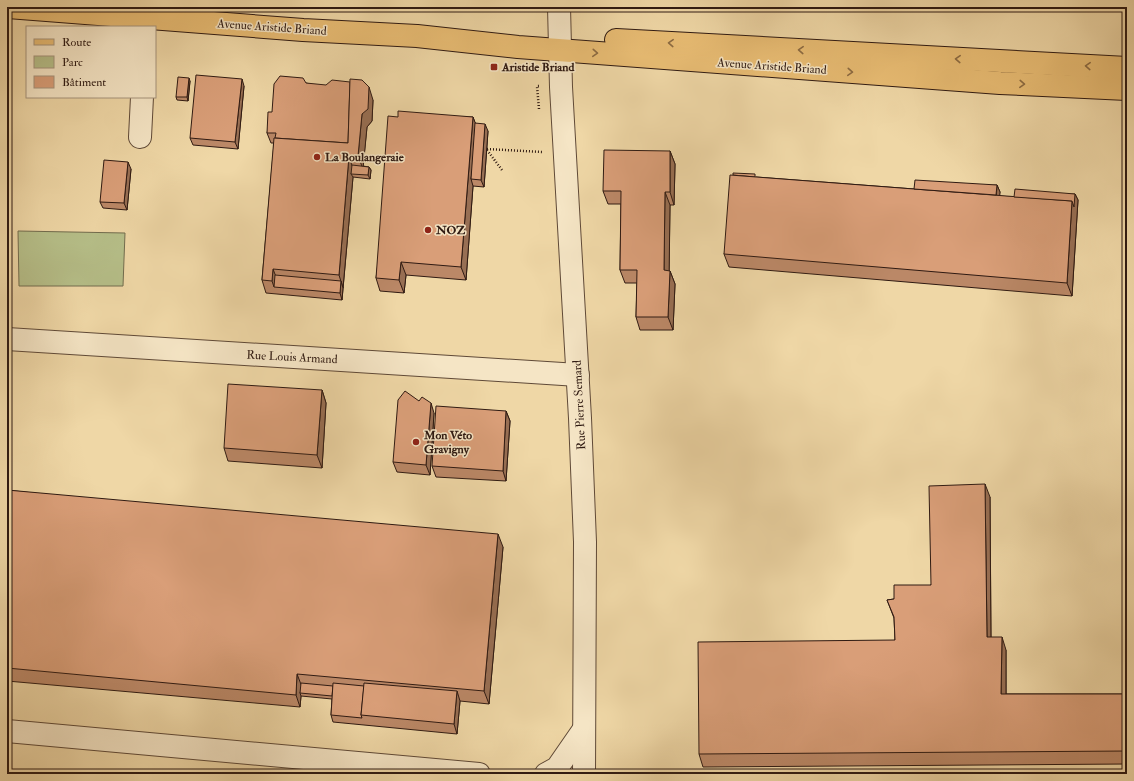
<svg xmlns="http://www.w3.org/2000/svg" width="1134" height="781" font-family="'IM FELL Double Pica',serif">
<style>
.green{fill:#b6bf89;stroke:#726c4e}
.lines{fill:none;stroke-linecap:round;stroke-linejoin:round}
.minor-casing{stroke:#5f4937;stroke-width:24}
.major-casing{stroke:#2f1a12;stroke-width:24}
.path{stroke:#2f1a12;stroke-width:2.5;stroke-dasharray:1 2;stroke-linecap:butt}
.minor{stroke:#f5e5c5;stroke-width:22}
.major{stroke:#e8bc73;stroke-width:22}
.wall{fill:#bb8867;stroke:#2f1a12}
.shaded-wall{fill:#986f54;stroke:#2f1a12}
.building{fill:#d99e78;stroke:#2f1a12}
.oneway{stroke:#8c6b42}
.poi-dot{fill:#8f2418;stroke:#f5e5c5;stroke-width:1.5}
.labels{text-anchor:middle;stroke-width:3;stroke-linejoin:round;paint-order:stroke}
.street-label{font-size:12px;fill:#2f1a12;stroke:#f5e5c5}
.poi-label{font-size:12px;font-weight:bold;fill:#2f1a12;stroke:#f5e5c5;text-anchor:start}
</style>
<rect width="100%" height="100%" fill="#efd7a6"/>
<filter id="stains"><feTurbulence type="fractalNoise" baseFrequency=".005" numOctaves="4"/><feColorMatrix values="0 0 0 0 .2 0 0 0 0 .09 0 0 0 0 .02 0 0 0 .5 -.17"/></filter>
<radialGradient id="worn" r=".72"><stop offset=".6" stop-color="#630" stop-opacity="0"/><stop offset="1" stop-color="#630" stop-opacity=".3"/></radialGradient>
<path class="green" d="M18 231 125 233 123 286H19Z"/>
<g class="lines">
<defs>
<g id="minor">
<path d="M559 7 561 87 580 418 585 542 584 774"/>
<path d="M140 137 142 97"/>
<path d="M7 339 578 375"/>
<path d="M7 731 479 774"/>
<path d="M546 774 557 768 584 729"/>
</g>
<g id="major">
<path d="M8 7 303 30 417 36 518 47 1000 83 1127 89"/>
<path d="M616 40 1127 68"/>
</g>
</defs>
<use href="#minor" class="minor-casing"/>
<use href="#major" class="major-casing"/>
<g class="path">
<path d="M539 109 537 86H539"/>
<path d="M487 149 542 152V150"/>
<path d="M487 150 502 170"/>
</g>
<use href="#minor" class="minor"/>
<use href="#major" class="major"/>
</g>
<g class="wall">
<path d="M190 81 188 101 177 100 176 97Z"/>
<path d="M306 83 373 100 372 121 367 127 363 166 369 167 371 170 370 179 353 177 342 300 266 293 262 280 274 143H271L267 133 272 112Z"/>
<path d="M244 86 238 149 193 145 190 138Z"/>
<path d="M398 117H473L475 123 488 131 484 187 473 186 466 280 406 275 404 293 380 291 376 278Z"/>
<path d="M670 151 675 164 674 205H670L669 271H670L675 284 673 330H640L636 317 637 283H625L620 270 621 204H608L603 191Z"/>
<path d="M131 169 127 210 103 208 100 202Z"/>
<path d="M756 177 914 189 997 185 1000 192 999 196 1014 197 1075 194 1078 200 1072 296 729 267 724 254Z"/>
<path d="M322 390 326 403 322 468 228 461 224 448Z"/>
<path d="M506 411 510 421 506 481 436 477 432 466Z"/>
<path d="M434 413 430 475 397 472 393 462Z"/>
<path d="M7 490 503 547 489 704 460 701 457 734 333 722 331 715 332 699 301 696 300 707 7 681Z"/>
<path d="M990 497 991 637 1006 650V694H1127V764L703 767 699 754 895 640 894 618 887 600 894 599 931 585Z"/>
</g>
<g class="shaded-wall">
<path d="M189 78 190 81 188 101 187 97Z"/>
<path d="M242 79 244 86 238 149 235 142Z"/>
<path d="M369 87 373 100 372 121 367 127 363 169 358 156 362 114Z"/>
<path d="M473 117 478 130 471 179 473 186 466 280 461 267Z"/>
<path d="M485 124 488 131 484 187 481 180Z"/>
<path d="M670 151 675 164 674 205 670 192Z"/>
<path d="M349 156 353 169 351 174 353 177 343 288 339 275Z"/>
<path d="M128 162 131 169 127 210 124 203Z"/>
<path d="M369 167 371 170 370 179 368 175Z"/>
<path d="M997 185 1000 192 999 208 996 202Z"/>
<path d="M665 192 670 205 669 283 664 270Z"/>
<path d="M1075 194 1078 200 1072 296 1067 283 1072 201Z"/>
<path d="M401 262 406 275 404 293 399 280Z"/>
<path d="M273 269 278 282 274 287 272 281Z"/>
<path d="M670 271 675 284 673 330 668 317Z"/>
<path d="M341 281 343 288 342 300 340 293Z"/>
<path d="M322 390 326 403 322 468 317 455Z"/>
<path d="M431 403 434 413 430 475 426 465Z"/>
<path d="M506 411 510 421 506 481 503 471Z"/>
<path d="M985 484 990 497 991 650 987 637Z"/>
<path d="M498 534 503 547 489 704 484 691Z"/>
<path d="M1002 637 1006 650V707L1001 694Z"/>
<path d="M297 674 302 687 300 693 301 696 300 707 296 695Z"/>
<path d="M457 691 460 701 457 734 454 724Z"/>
</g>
<g class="building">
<path d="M196 75 242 79 235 142 190 138Z"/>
<path d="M280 76 303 78 306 83 326 85 332 80 350 82 348 143 275 138 276 133H267L268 112H272L274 84Z"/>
<path d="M178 77 189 78 187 97H176Z"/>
<path d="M350 79 362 80 369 87 368 109 362 114 358 156H349L339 275 273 269 272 281 262 280 274 138 348 143Z"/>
<path d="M398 111 473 117 461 267 401 262 399 280 376 278 388 116 398 117Z"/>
<path d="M475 123 485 124 481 180 471 179Z"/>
<path d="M604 150 670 151V192H665L664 270 670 271 668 317H636L637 270H620L621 191H603Z"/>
<path d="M104 160 128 162 124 203 100 202Z"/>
<path d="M352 165 369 167 368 175 351 174Z"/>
<path d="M733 173 755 174V177L733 175Z"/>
<path d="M730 175 1072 201 1067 283 724 254Z"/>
<path d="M915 180 997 185 996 195 914 189Z"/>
<path d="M1015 189 1075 194 1074 207 1072 201 1014 197Z"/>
<path d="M275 275 341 281 340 293 274 287Z"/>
<path d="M228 384 322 390 317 455 224 448Z"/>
<path d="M405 391 419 401 422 397 431 403 426 465 393 462 398 400Z"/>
<path d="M436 406 506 411 503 471 432 466Z"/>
<path d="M985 484 987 637H1002L1001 694H1127V751L699 754 698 642 895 640 894 617 887 600 894 599V585H931L929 486Z"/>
<path d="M7 490 498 534 484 691 297 674 296 695 7 668Z"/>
<path d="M301 683 333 686 332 696 300 693Z"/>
<path d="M333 683 364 686 361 715 362 718 331 715Z"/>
<path d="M364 683 457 691 454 724 361 715Z"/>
</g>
<defs><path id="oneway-chevron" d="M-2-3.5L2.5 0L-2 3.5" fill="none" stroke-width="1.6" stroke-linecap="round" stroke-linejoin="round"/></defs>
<g class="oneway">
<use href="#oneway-chevron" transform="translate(671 43) rotate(-177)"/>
<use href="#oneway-chevron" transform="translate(801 50) rotate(-177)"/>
<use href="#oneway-chevron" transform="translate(595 53) rotate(4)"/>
<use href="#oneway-chevron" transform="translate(958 59) rotate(-177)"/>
<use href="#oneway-chevron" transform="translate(1088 66) rotate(-177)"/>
<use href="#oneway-chevron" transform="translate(850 72) rotate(4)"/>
<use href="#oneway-chevron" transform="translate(1022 84) rotate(3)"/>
</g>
<g class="poi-dot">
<rect x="490" y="63" width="8" height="8" rx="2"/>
<circle cx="317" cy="157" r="4"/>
<circle cx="428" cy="230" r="4"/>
<circle cx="416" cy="442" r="4"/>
</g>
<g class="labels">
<g class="street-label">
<text transform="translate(272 27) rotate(4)" y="4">Avenue Aristide Briand</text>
<text transform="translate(772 66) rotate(4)" y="4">Avenue Aristide Briand</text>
<text transform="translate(292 357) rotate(3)" y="4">Rue Louis Armand</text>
<text transform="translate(579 405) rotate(-93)" y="4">Rue Pierre Semard</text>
</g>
<g class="poi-label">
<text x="502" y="71">Aristide Briand</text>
<text x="325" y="161">La Boulangeraie</text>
<text x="436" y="234">NOZ</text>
<text x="424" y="439">Mon Véto<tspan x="424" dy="14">Gravigny</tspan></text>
</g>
</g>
<rect width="1134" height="781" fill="none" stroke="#efd7a6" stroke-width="24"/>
<rect x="8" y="8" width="1118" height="765" fill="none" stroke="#2f1a12" stroke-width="2"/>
<rect x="12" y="12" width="1110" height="757" fill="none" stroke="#2f1a12"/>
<rect x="26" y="26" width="130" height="72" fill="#f5e5c5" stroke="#a6947d"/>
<rect x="34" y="39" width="20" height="6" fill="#e8bc73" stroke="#a6947d"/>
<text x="62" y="46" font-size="12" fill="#2f1a12">Route</text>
<rect x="34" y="56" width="20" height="12" fill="#b6bf89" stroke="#a6947d"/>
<text x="62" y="66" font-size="12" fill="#2f1a12">Parc</text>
<rect x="34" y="76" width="20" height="12" fill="#d99e78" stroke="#a6947d"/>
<text x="62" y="86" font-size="12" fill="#2f1a12">Bâtiment</text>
<rect width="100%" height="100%" filter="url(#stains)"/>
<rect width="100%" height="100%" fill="url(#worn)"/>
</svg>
